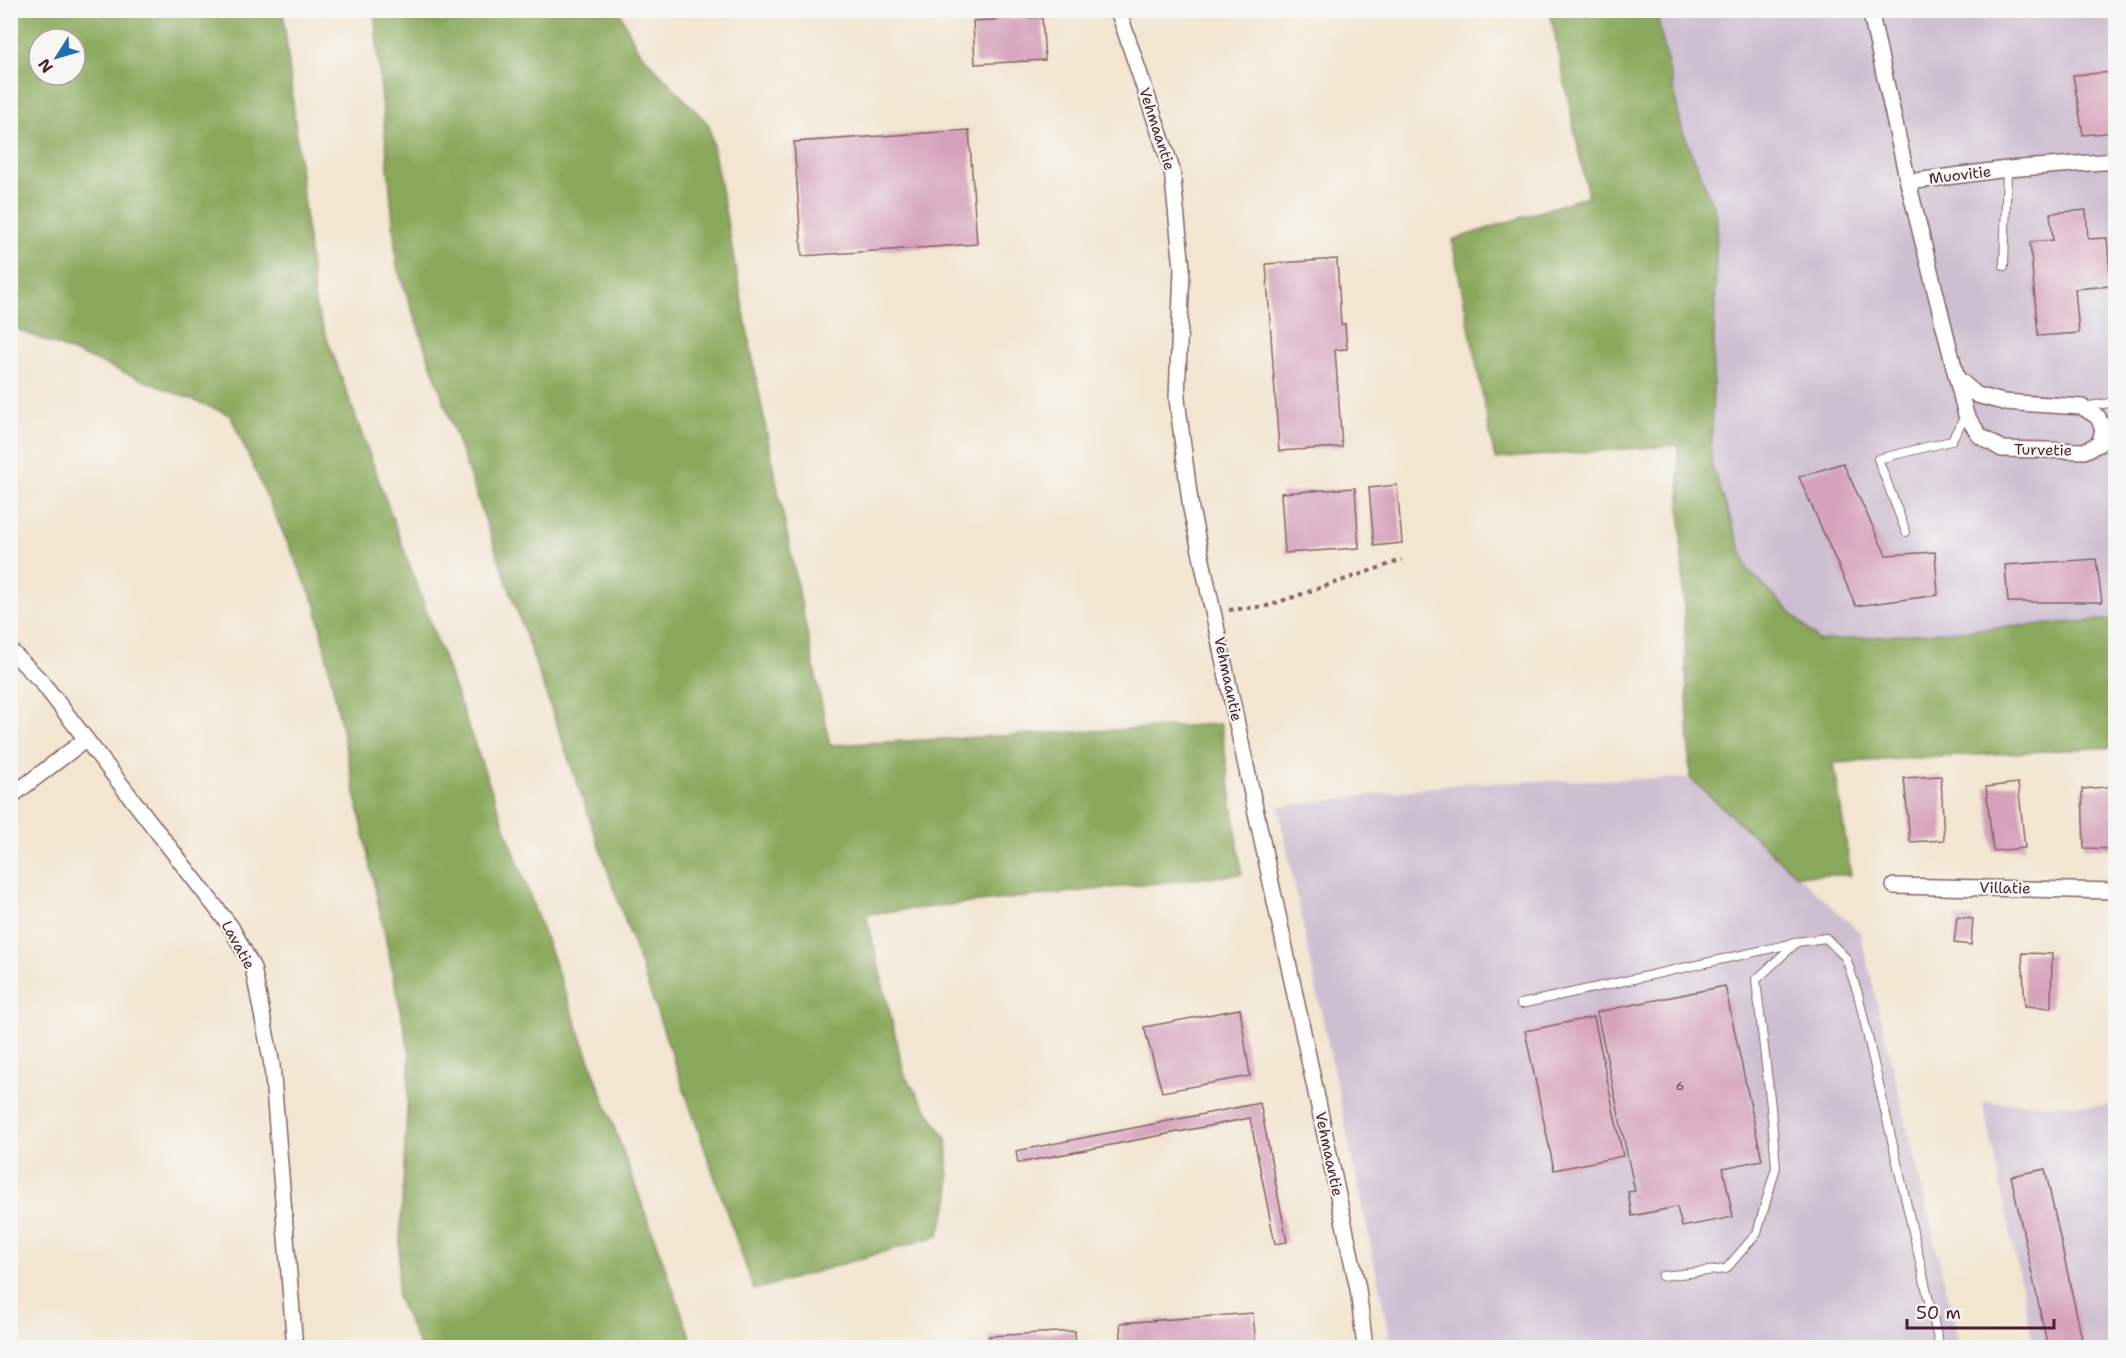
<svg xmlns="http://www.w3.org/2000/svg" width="2126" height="1358" font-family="'Shantell Sans',sans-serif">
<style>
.industrial{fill:#cebed2}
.forest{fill:#8aa85b;stroke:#6a6443;stroke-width:1.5;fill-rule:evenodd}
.building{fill:#d5a1bb}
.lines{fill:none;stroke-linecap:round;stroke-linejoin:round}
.service-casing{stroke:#856465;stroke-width:10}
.minor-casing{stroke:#856465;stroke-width:18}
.path{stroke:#856465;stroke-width:4;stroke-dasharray:4.5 4.5;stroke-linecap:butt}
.service{stroke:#fff;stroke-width:8}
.minor{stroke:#fff;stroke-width:15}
.labels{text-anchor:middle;stroke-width:4.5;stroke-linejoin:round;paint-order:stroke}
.number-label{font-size:12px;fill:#6d404f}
.street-label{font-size:15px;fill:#4a1f2b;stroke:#f6f6f2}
</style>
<rect width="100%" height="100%" fill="#f6f6f2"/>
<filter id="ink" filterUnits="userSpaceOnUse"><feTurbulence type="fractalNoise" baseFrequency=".0167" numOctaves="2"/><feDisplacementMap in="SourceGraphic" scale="12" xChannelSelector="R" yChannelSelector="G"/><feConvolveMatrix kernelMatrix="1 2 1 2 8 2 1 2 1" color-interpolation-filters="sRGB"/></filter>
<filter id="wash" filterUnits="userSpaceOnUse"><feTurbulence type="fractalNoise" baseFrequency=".008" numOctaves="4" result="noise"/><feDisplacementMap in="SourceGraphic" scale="24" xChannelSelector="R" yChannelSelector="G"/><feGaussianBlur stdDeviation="1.35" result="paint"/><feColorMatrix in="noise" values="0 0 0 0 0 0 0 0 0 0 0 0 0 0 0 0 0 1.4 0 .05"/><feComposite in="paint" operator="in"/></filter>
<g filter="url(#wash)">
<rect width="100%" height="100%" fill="#f3e5d0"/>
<g class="industrial">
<path d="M1656 11H2115V625L1819 641 1748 570 1711 463 1717 216 1682 129Z"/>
<path d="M1690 778 1860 932 1960 1347H1392L1278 807 1465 783Z"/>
<path d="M1983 1102 2115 1106V1347H2034Z"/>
</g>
<g class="forest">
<path d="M10 11H283L315 305 694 1347H420L397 1297 410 1055 316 606 230 415 11 327ZM39 39H75V75H39Z"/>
<path d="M374 11H619L638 50 709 125 770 451 830 745 1221 724 1242 874 866 914 905 1076 947 1140 950 1197 938 1236 754 1290 397 267Z"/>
<path d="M1550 11H1656L1682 129 1717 216 1711 463 1748 570 1819 641 2115 619V747L1834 763 1851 875H1796L1690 778 1678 445 1495 459 1452 240 1588 196Z"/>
</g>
<g id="blocks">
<g class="building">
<path d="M1042 17 1045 60 975 64 973 21Z"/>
<path d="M2116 72V132L2083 135 2073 75Z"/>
<path d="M969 130 977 244 802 256 794 142Z"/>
<path d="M2086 210 2088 239 2107 238 2111 286 2075 289 2079 333 2038 336 2030 242 2053 240 2050 213Z"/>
<path d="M1337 259 1341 324H1345L1347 349 1335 350 1342 447 1279 451 1266 264Z"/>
<path d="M1843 463 1886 555 1935 552 1938 595 1856 606 1799 477Z"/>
<path d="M1397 485 1402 543 1374 546 1369 488Z"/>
<path d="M1355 488 1359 548 1285 553 1281 493Z"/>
<path d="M2096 559 2102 602H2008L2005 565Z"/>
<path d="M1941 776 1944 840 1910 842 1904 778Z"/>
<path d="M2018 783 2025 848 1993 851 1986 787Z"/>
<path d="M2116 786V849L2084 848 2082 789Z"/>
<path d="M1957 917 1973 919 1971 945 1954 943Z"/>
<path d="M2110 943H2116V985H2114Z"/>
<path d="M2022 953 2052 954 2051 1008 2025 1006Z"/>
<path d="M1725 986 1762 1160 1723 1168 1733 1217 1682 1227 1677 1207 1632 1216 1628 1192 1635 1191 1597 1012Z"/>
<path d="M1240 1009 1250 1076 1162 1092 1144 1027Z"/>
<path d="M1594 1017 1623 1156 1554 1170 1525 1031Z"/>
<path d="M1260 1103 1287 1242 1275 1244 1250 1118 1018 1163 1016 1151Z"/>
<path d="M2045 1169 2084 1348H2048L2011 1176Z"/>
<path d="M1253 1313 1256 1348H1122L1120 1323Z"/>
<path d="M1075 1331 1076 1348H989V1336Z"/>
</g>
</g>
</g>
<g filter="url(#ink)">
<use href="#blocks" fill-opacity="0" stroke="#856465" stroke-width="1.5"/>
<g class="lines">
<defs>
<g id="service">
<path d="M2004 266 2007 169"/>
<path d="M2083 407 2116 402"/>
<path d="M2103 430 2116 433"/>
<path d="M1906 532 1878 459 1951 441 1966 415"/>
<path d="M1521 1004 1795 943"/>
<path d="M1662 1276 1726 1269 1757 1233 1776 1167 1771 1107 1756 980 1797 942 1826 938 1846 958 1858 994 1940 1348"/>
</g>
<g id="minor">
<path d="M1118 10 1172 170 1182 268 1177 399 1191 509 1358 1289 1365 1348"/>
<path d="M1870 10 1908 182 1966 415 1980 436 2002 449 2084 451 2099 444 2103 430 2098 417 2082 407 2003 402 1977 395 1957 378"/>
<path d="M1908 182 2007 169 2116 161"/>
<path d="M10 650 41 681 231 927 253 968 272 1065 295 1348"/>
<path d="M10 797 85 740"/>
<path d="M1894 886 2116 891"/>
</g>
</defs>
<use href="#service" class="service-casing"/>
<use href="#minor" class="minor-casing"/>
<path class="path" d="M1229 610 1267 606 1402 560"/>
<use href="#service" class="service"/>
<use href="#minor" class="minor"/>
</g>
</g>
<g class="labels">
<g class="number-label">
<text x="1680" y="1090">6</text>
</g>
<g class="street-label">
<text transform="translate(1157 129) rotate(72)" y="5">Vehmaantie</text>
<text transform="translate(1960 175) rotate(-7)" y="5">Muovitie</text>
<text transform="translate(2043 450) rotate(1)" y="5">Turvetie</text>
<text transform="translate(1228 679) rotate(78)" y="5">Vehmaantie</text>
<text transform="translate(2005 888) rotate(1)" y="5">Villatie</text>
<text transform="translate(238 945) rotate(61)" y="5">Lavatie</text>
<text transform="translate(1329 1154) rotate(78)" y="5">Vehmaantie</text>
</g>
</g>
<rect width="2126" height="1358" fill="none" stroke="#f6f6f2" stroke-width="36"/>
<g transform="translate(57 57) rotate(233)"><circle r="28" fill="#f6f6f2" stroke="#b1a0a2" stroke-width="1.5"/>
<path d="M0-4.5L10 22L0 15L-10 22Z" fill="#1f6fb2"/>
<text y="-9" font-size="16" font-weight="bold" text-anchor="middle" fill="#4a1f2b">N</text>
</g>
<path d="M1907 1319v9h147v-9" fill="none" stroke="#4a1f2b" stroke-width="3"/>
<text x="1916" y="1319" font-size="18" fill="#4a1f2b" stroke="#f6f6f2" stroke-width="4.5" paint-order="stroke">50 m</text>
</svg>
